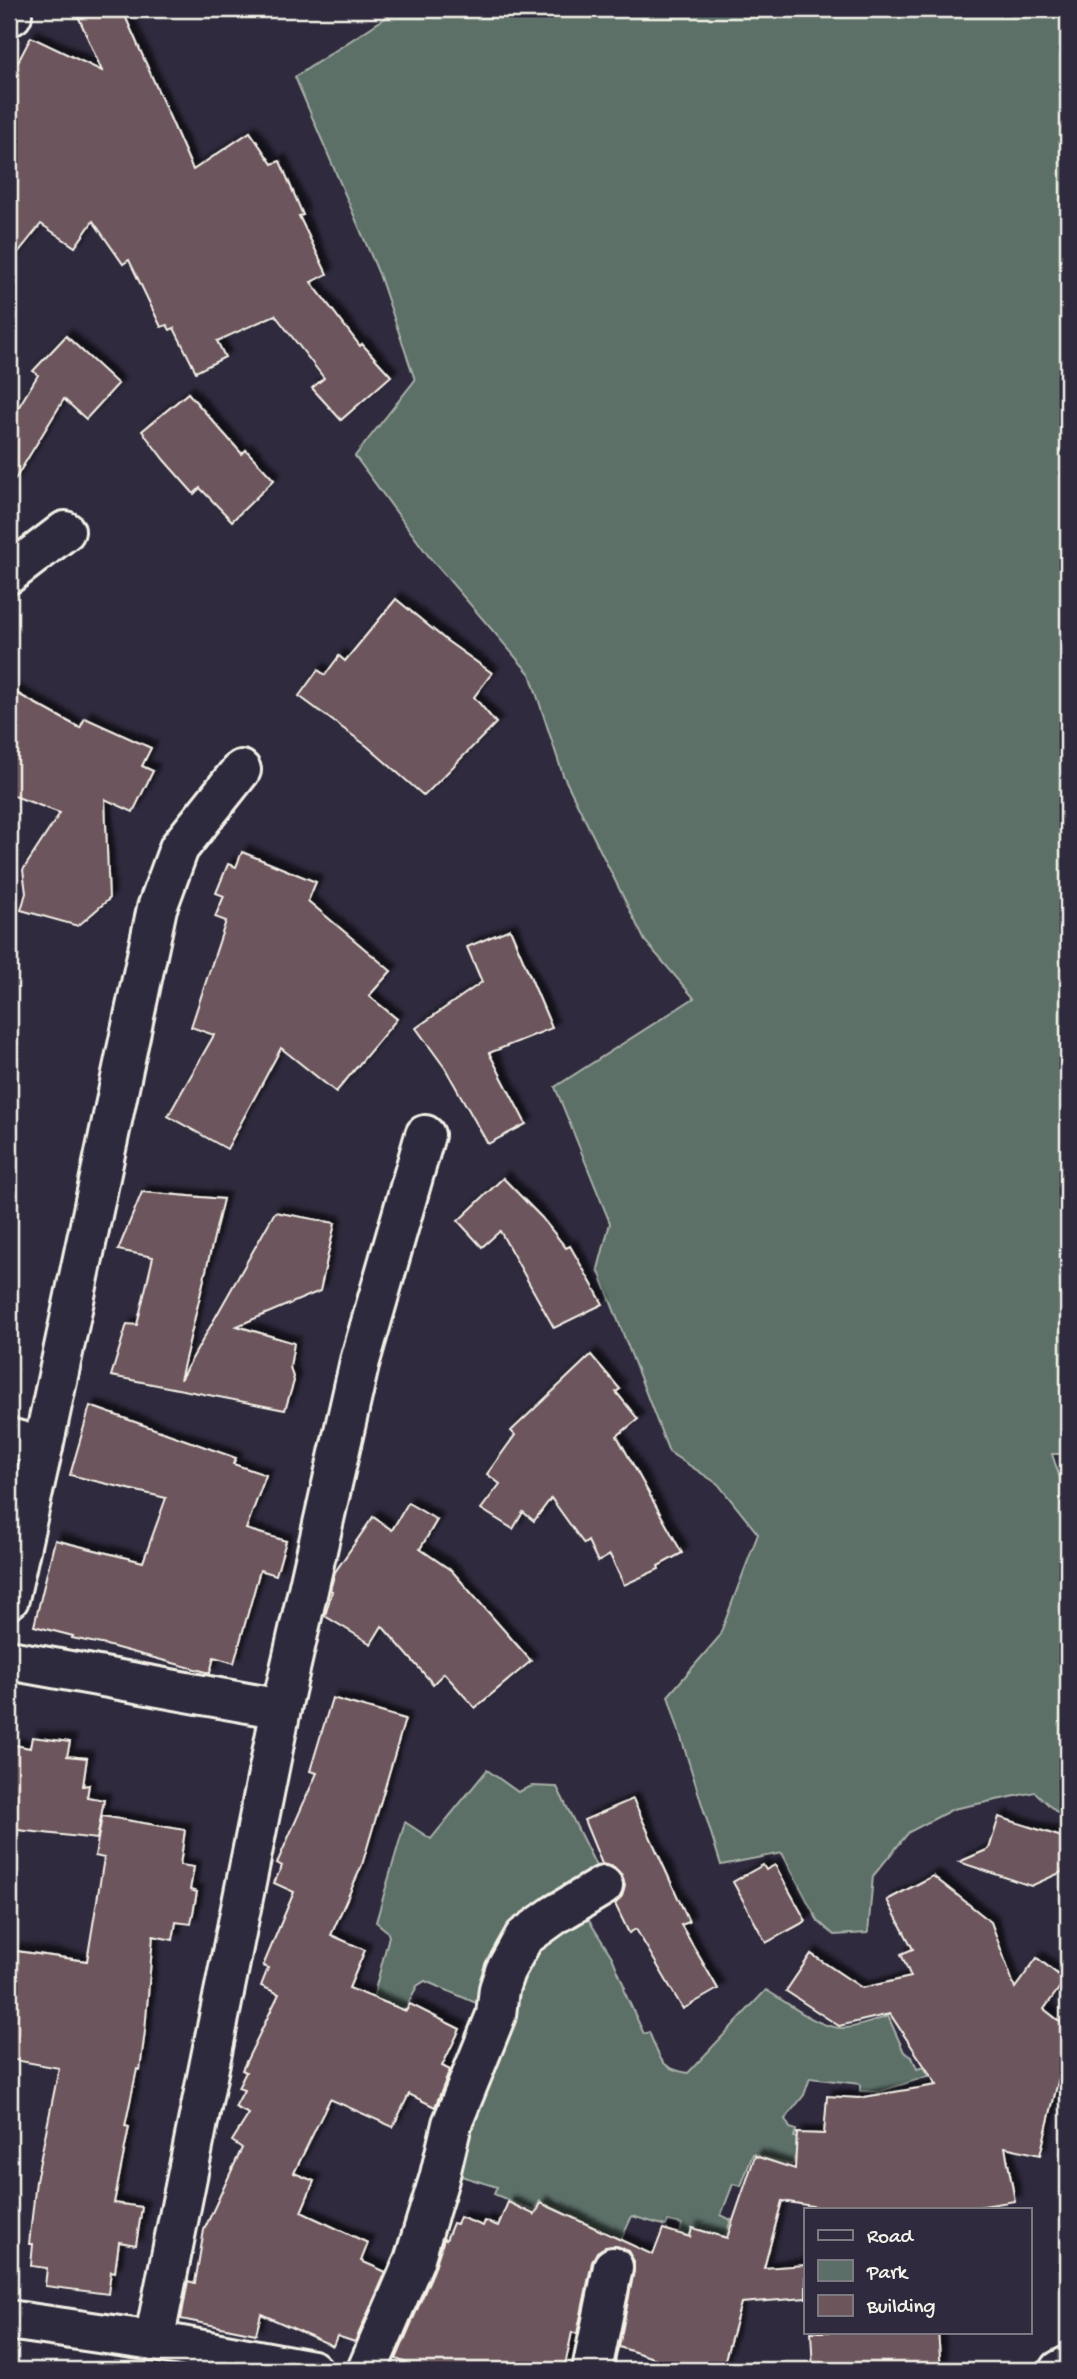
<svg xmlns="http://www.w3.org/2000/svg" width="1077" height="2379" font-family="'Gochi Hand',sans-serif">
<style>
.green{fill:#5b6f68;stroke:#a8b0a8;stroke-width:2}
.building{fill:#6c555b;stroke:#f4f1e8;stroke-width:2;filter:url(#shadow)}
.lines{fill:none;stroke-linecap:round;stroke-linejoin:round}
.minor-casing{stroke:#f4f1e8;stroke-width:44}
.minor{stroke:#2f2a3d;stroke-width:38}
</style>
<defs>
<filter id="shadow"><feDropShadow dx="6" dy="-6" stdDeviation="2" flood-color="#0009"/></filter>
</defs>
<rect width="100%" height="100%" fill="#2f2a3d"/>
<filter id="ink" filterUnits="userSpaceOnUse"><feTurbulence type="fractalNoise" baseFrequency=".0143" numOctaves="2"/><feDisplacementMap in="SourceGraphic" scale="14" xChannelSelector="R" yChannelSelector="G"/><feConvolveMatrix kernelMatrix="1 2 1 2 8 2 1 2 1" color-interpolation-filters="sRGB"/></filter>
<g filter="url(#ink)">
<g class="green">
<path d="M399 9H1068V1454H1052L1061 1481 1068 1482V1823L1035 1792 953 1809 909 1832 873 1876 868 1933 834 1935 818 1921 782 1853 721 1865 668 1696 719 1637 758 1534 718 1484 669 1452 598 1269 610 1223 555 1087 694 998 645 941 563 775 530 674 430 558 355 456 415 380 379 274 295 77Z"/>
<path d="M487 1770 518 1792 532 1786 557 1787 601 1876 551 1908 490 2009 425 1981 417 1986 390 2039 373 1998 389 1936 387 1931 376 1922 405 1822 431 1839Z"/>
<path d="M581 1908 612 1957 625 1988 623 1989 644 2034 649 2032C660 2057 659 2069 688 2073L766 1990C789 2003 818 2029 845 2028 860 2027 874 2021 888 2016L904 2052 912 2057 917 2069 924 2067 929 2076 879 2092 860 2091V2084L810 2078 804 2095 785 2119 790 2128 796 2130 794 2137 802 2141 792 2165 753 2154 741 2186 733 2184 721 2215 731 2220 725 2237 693 2228 689 2236 680 2233 682 2224 668 2221 666 2226 632 2216 621 2240 540 2201 534 2211 494 2194 497 2187 448 2172 511 1974Z"/>
</g>
<g class="building">
<path d="M75 9H122L193 170 250 132 272 164 280 161 303 215 299 216 327 274 311 282 360 346 362 344 391 376 341 420 312 388 324 378 275 315 217 341 225 357 196 372 174 328 170 330 167 325 161 327 129 260 123 264 93 221 75 247 41 224 9 264V58L18 62 31 37 102 71Z"/>
<path d="M66 336 118 384 86 419 64 399 9 489V423L38 375 33 371Z"/>
<path d="M188 393 242 454 246 450 274 480 232 521 200 488 194 494 164 460 142 431Z"/>
<path d="M396 599 447 641 492 673 474 697 496 723 424 796 367 746 299 696 318 670 325 675 339 656 345 661Z"/>
<path d="M9 689 80 728 85 718 151 748 142 766 153 771 133 812 105 799 109 899 78 926 21 910 26 893 23 870 60 813 9 794Z"/>
<path d="M242 852 316 882 308 901 391 971 369 996 397 1019 336 1092 281 1048 227 1149 168 1116 214 1035 191 1027 226 921 215 917 224 896 216 893 228 864 236 867Z"/>
<path d="M510 929 552 1028 489 1053 526 1124 488 1144 445 1068 416 1028 482 982 467 947Z"/>
<path d="M503 1178 542 1218 566 1248 570 1246 603 1304 554 1328 500 1231 482 1247 458 1221Z"/>
<path d="M142 1192 223 1199 180 1380 275 1212 335 1223 320 1291 237 1326 294 1343 290 1367 294 1381 285 1410 111 1376 127 1324 137 1325 153 1257 118 1250Z"/>
<path d="M591 1355 620 1389 616 1392 638 1419 617 1436 682 1553 658 1566 659 1569 624 1585 610 1555 598 1562 588 1541 584 1544 551 1498 534 1521 523 1512 513 1529 481 1509 500 1484 487 1474 515 1435 511 1431Z"/>
<path d="M90 1406 236 1458 233 1464 266 1475 246 1529 286 1541 276 1575 260 1570 234 1663 214 1657 210 1673 106 1645 72 1638 73 1636 34 1626 55 1540 143 1562 166 1498 70 1475Z"/>
<path d="M408 1503 437 1520 420 1549 452 1571 531 1661 475 1708 444 1673 433 1684 382 1626 371 1644 325 1616 332 1591 330 1590 335 1572 373 1517 392 1530Z"/>
<path d="M332 1698 405 1719 362 1865 331 1935 365 1950 349 1988 406 2011 410 2004 460 2029 442 2066 450 2070 435 2107 409 2094 393 2127 330 2099 294 2173 314 2181 301 2212 368 2243 361 2261 386 2272 355 2342 337 2336 333 2346 261 2314 256 2334 181 2319 188 2281 195 2283 204 2230 242 2148 232 2141 249 2114 235 2107 244 2090 238 2088 246 2072 242 2070 279 1994 261 1986 268 1968 263 1966 294 1892 274 1883 282 1866 277 1863 317 1773 310 1771Z"/>
<path d="M32 1737 70 1742 67 1756 87 1758 83 1786 89 1785 87 1797 104 1800 97 1839 9 1829V1744L30 1748Z"/>
<path d="M633 1799 689 1922 681 1925 718 1989 683 2009 636 1929 629 1933 615 1904 622 1896 625 1886 622 1875 614 1867 602 1864 584 1820Z"/>
<path d="M102 1816 185 1830 180 1865 194 1867 190 1890 197 1892 191 1924 176 1922 173 1940 153 1936 145 2031 140 2070 137 2069 125 2126 129 2127 114 2203 142 2207 136 2245 119 2242 115 2272 111 2271 108 2294 45 2286 47 2268 31 2266 33 2244H29L36 2181 59 2068 9 2059V1950L87 1961 104 1858 95 1856Z"/>
<path d="M999 1817 1068 1839V1854L1062 1872 1031 1886 959 1862 989 1849Z"/>
<path d="M763 1865 766 1870 775 1865 806 1921 766 1943 733 1882Z"/>
<path d="M933 1876 991 1922 1015 1988 1037 1958 1065 1980 1044 2009 1068 2028V2074L1061 2069 1040 2155 1005 2147 1015 2201 965 2209H830L782 2201 764 2268 806 2265V2298L741 2303 722 2370H691L619 2347 634 2271V2261L628 2251 617 2246 605 2247 597 2252 592 2262 577 2334 572 2332 564 2370H424L396 2359 434 2270 444 2239 446 2240 453 2223 457 2224 460 2217 483 2226 485 2221 498 2226 508 2202 535 2215 541 2203 653 2255 663 2229 690 2237 692 2228 727 2238 755 2156 795 2169 797 2133 824 2134 827 2096 858 2098 937 2085 890 2014 839 2026 786 1991 811 1954 862 1988 911 1977 901 1954 913 1949 887 1900Z"/>
<path d="M811 2332H938L941 2370H813Z"/>
</g>
<g class="lines">
<defs>
<g id="minor">
<path d="M9 14 12 15"/>
<path d="M9 574 65 531"/>
<path d="M9 1438 43 1447"/>
<path d="M9 1599 43 1447 157 908 179 848 241 770"/>
<path d="M9 1660 281 1709"/>
<path d="M9 2320 154 2341 312 2370"/>
<path d="M154 2341 281 1709 360 1361 425 1135"/>
<path d="M367 2370 414 2261 439 2179 452 2124 496 2015 499 1989 505 1971 524 1937 556 1914 603 1886"/>
<path d="M592 2370 613 2267"/>
<path d="M1060 2370 1068 2366"/>
</g>
</defs>
<use href="#minor" class="minor-casing"/>
<use href="#minor" class="minor"/>
</g>
</g>
<rect width="1077" height="2379" fill="none" stroke="#2f2a3d" stroke-width="35"/>
<rect x="18" y="18" width="1042" height="2344" fill="none" stroke="#f4f1e8" stroke-width="2.5" filter="url(#ink)"/>
<rect x="804" y="2208" width="228" height="126" fill="#2f2a3d" stroke="#7e7a81" stroke-width="2"/>
<rect x="818" y="2230" width="35" height="10" fill="#2f2a3d" stroke="#7e7a81" stroke-width="2"/>
<text x="867" y="2242" font-size="21" fill="#f4f1e8">Road</text>
<rect x="818" y="2260" width="35" height="21" fill="#5b6f68" stroke="#7e7a81" stroke-width="2"/>
<text x="867" y="2278" font-size="21" fill="#f4f1e8">Park</text>
<rect x="818" y="2295" width="35" height="21" fill="#6c555b" stroke="#7e7a81" stroke-width="2"/>
<text x="867" y="2312" font-size="21" fill="#f4f1e8">Building</text>
</svg>
